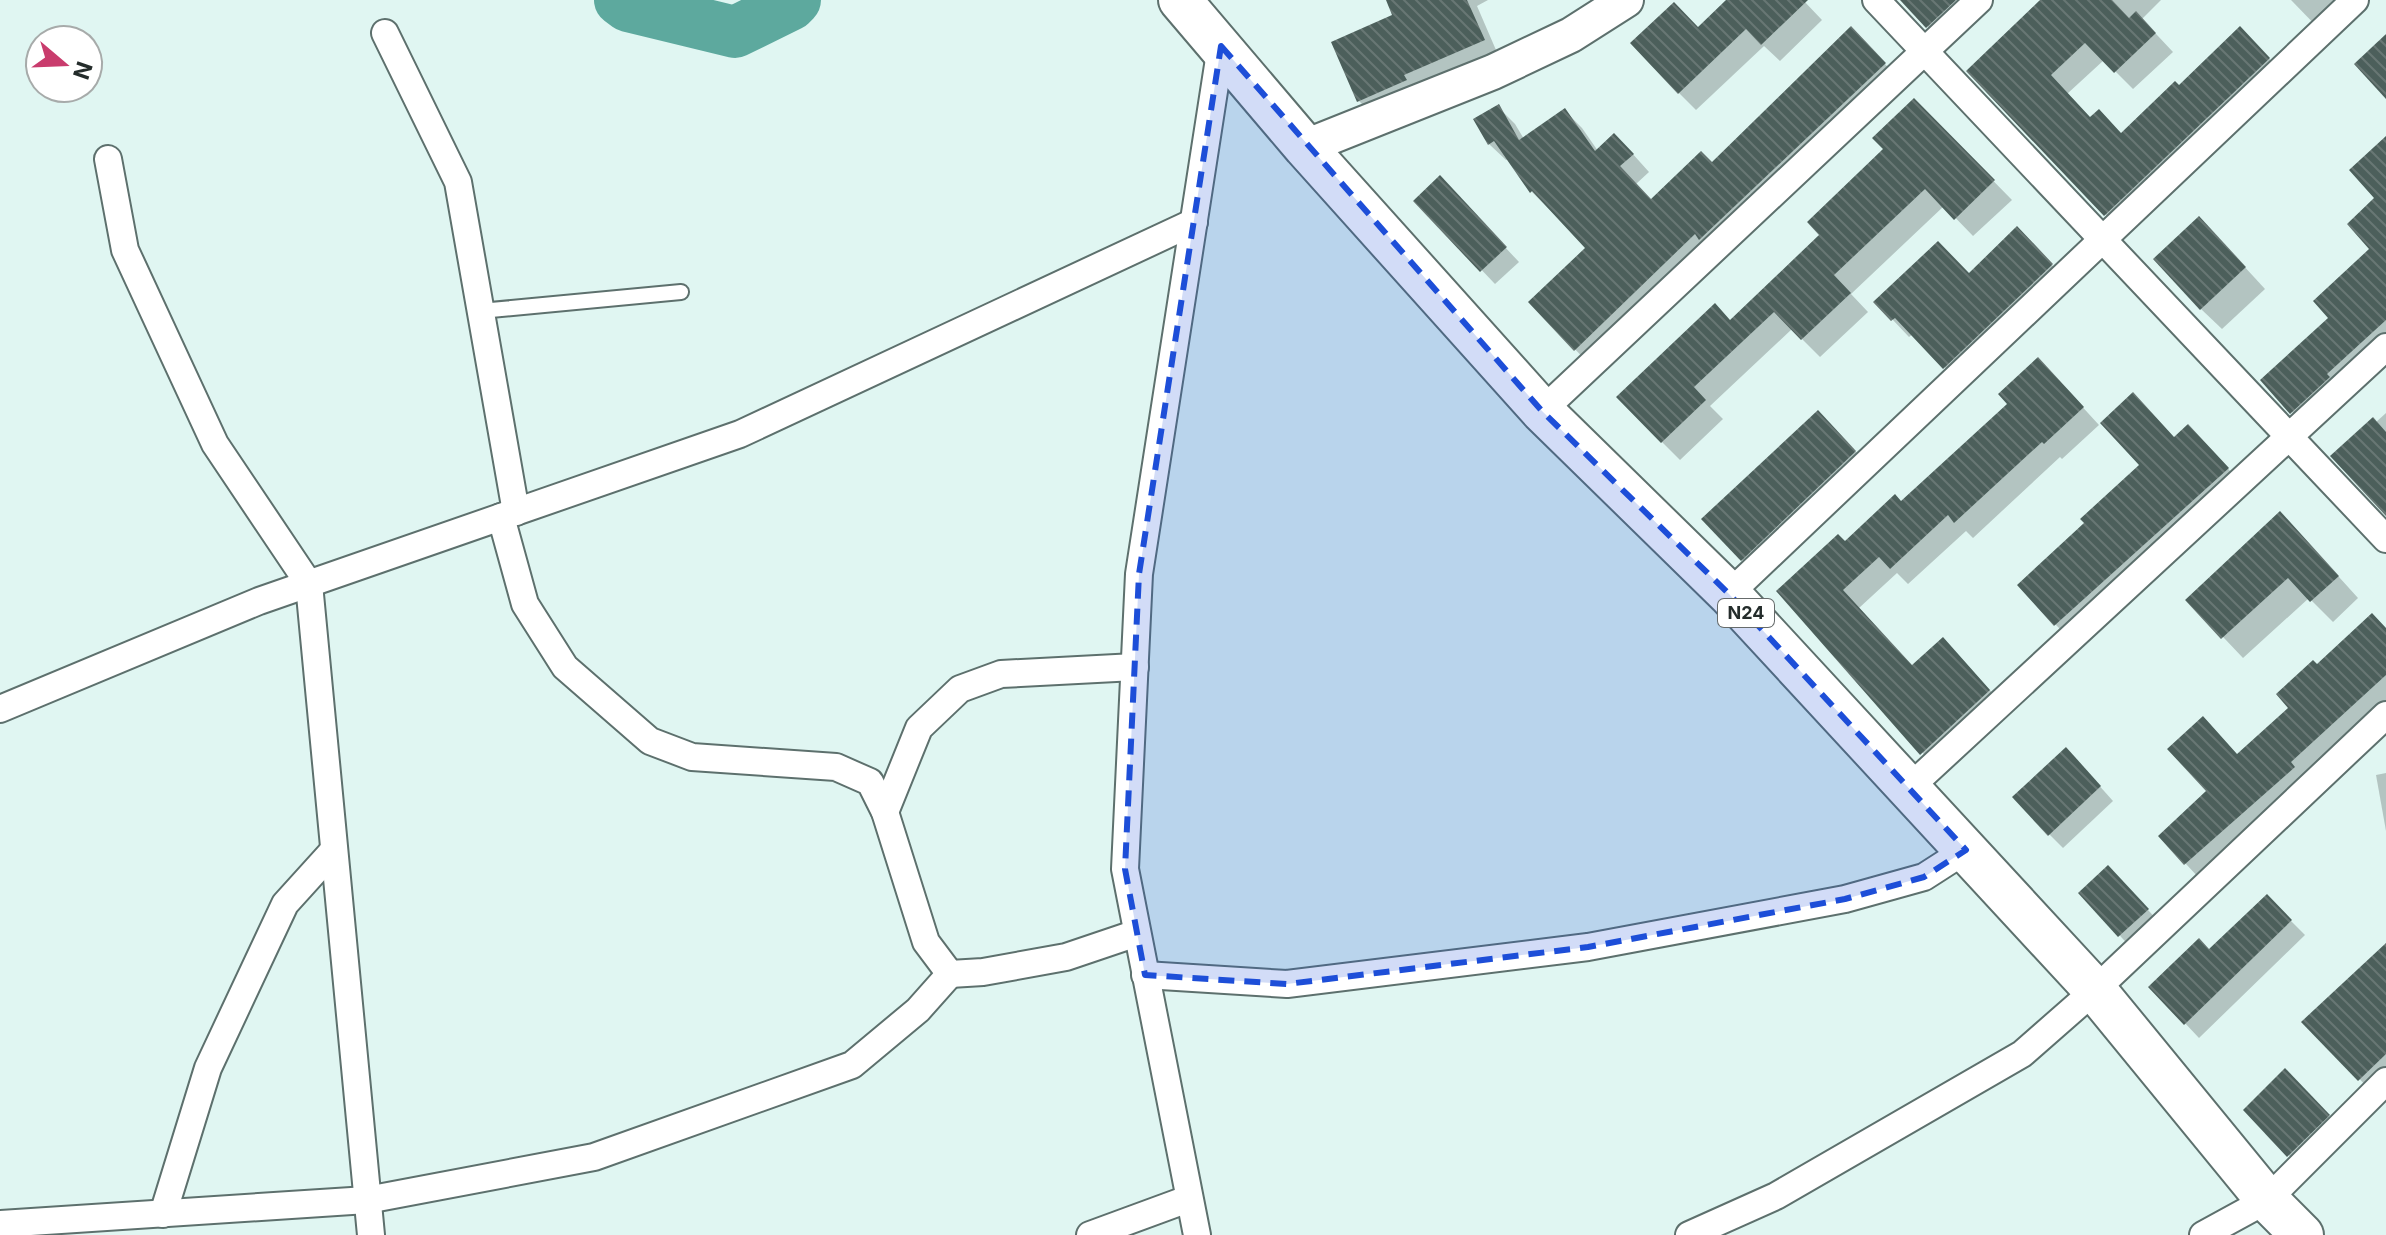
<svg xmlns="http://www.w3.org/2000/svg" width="2386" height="1235" font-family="Inter,sans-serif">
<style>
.shadow{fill:#0003}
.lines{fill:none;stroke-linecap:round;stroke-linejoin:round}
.river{stroke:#5da99e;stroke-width:52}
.building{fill:url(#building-back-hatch)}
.service-casing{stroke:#5d706d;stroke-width:18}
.minor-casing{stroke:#5d706d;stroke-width:30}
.tertiary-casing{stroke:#5d706d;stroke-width:38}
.primary-casing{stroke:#5d706d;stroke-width:46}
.service{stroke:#fff;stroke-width:14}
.minor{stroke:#fff;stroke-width:26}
.tertiary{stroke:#fff;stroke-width:34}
.primary{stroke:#fff;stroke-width:42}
.marked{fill:#1d4ed8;fill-opacity:0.2;stroke:#1d4ed8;stroke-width:6;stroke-dasharray:16 10;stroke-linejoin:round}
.labels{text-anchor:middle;stroke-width:8;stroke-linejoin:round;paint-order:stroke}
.shield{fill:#fff;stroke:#666b6b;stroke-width:2}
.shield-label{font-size:18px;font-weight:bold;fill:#242c2b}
</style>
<defs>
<pattern id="building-back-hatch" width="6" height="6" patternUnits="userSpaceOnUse" patternTransform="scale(2)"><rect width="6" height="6" fill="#4c5f5b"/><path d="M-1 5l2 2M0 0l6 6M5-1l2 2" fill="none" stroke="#687774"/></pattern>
</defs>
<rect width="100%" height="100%" fill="#e0f6f2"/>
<g class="shadow">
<path d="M1390 0H1488L1477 6 1499 57 1375 117 1359 101 1400 14Z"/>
<path d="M1729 0H1803L1822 20 1780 61 1764 46 1696 110 1679 93 1698 29Z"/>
<path d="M1902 0H1993L1945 44Z"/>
<path d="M2043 0H2161L2142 19 2173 52 2133 89 2104 60 2067 94 2091 119 2121 135 2179 87 2258 47 2287 77 2123 233 1968 71Z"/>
<path d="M2291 0H2363L2324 34Z"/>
<path d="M1868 46 1901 81 1592 367 1531 303 1588 248 1531 191 1509 159 1506 160 1489 144 1498 107 1515 124 1524 139 1565 111 1582 128 1598 151 1631 152 1649 172 1636 184 1651 201 1712 164Z"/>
<path d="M1914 100 2012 200 1973 236 1944 206 1851 294 1868 312 1820 357 1792 329 1710 406 1723 419 1680 460 1662 442 1731 322 1822 235 1886 149Z"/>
<path d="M2386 138V350L2308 428 2292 412 2330 318 2372 249Z"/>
<path d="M1453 192 1519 262 1495 284 1416 201Z"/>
<path d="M2219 239 2265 289 2222 329 2201 309Z"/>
<path d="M2034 246 2069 283 1962 385 1913 334 1909 337 1876 302 1969 276Z"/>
<path d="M2055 377 2099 425 2062 459 2060 457 1973 538 1966 531 1908 584 1897 573 1859 608 1913 667 1960 657 2006 708 1938 770 1779 591 1902 504Z"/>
<path d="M2386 413V513L2375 423Z"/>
<path d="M1832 426 1869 466 1756 573 1742 559Z"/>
<path d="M2175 439 2202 440 2241 483 2069 638 2055 624 2087 523Z"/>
<path d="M2301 535 2358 598 2333 622 2309 598 2243 658 2188 600Z"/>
<path d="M2386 629V701L2199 878 2160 836 2209 792 2238 756 2290 708 2317 666Z"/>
<path d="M2079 763 2113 801 2063 848 2049 834Z"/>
<path d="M2386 773V831L2376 775Z"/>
<path d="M2122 882 2161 924 2133 950 2081 893Z"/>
<path d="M2267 897 2305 935 2199 1038 2151 987 2210 951Z"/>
<path d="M2386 945V1089L2377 1097 2304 1022Z"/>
<path d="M2285 1071 2342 1130 2302 1169 2246 1110Z"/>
</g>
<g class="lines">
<path class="river" d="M620 0 628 6 735 32 790 5 795 0"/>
</g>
<g class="building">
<path d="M1386 0H1467L1485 40 1404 75 1407 80 1357 102 1331 42 1392 15Z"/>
<path d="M1726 0H1808L1761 45 1746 29 1678 94 1630 43 1674 2 1698 27Z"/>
<path d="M1900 0H1956L1926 28Z"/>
<path d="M2040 0H2112L2129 18 2136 11 2156 33 2114 73 2085 43 2051 75 2090 117 2099 109 2121 133 2175 81 2179 85 2240 26 2270 58 2104 216 1966 71Z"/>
<path d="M1851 26 1886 63 1699 240 1695 234 1574 351 1528 302 1585 248 1532 191 1530 193 1494 141 1488 145 1473 119 1499 104 1519 140 1565 108 1595 151 1614 133 1634 154 1620 166 1651 199 1701 151 1712 162Z"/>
<path d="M2386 34V99L2354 64Z"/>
<path d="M1914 98 1995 180 1954 220 1925 189 1834 275 1851 293 1801 340 1774 312 1694 387 1706 400 1661 443 1616 397 1715 303 1730 320 1819 235 1807 222 1883 149 1872 138Z"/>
<path d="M2386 136V320L2327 374 2330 377 2290 414 2260 380 2328 318 2313 301 2369 249 2347 224 2374 198 2349 170Z"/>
<path d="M1440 175 1507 247 1480 272 1413 201Z"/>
<path d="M2199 216 2246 267 2200 310 2153 259Z"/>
<path d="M2017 226 2053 264 1943 369 1895 318 1891 321 1873 302 1938 241 1969 273Z"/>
<path d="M2038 357 2084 407 2044 444 2042 442 1954 523 1948 515 1890 569 1879 557 1843 590 1912 665 1943 637 1990 690 1920 755 1776 591 1838 534 1845 541 1895 494 1901 501 2007 404 1998 394Z"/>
<path d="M2133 392 2174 437 2188 424 2229 468 2054 626 2017 585 2084 523 2080 519 2139 465 2100 423Z"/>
<path d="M1818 410 1856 451 1741 561 1701 519Z"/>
<path d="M2373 417 2386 432V516L2330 456Z"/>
<path d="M2280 511 2339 576 2310 602 2288 578 2221 639 2185 600Z"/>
<path d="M2372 613 2386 628V675L2291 762 2295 767 2184 865 2158 836 2206 791 2167 749 2203 716 2237 754 2288 708 2276 694 2313 660 2317 664Z"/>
<path d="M2066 747 2101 786 2048 836 2012 797Z"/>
<path d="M2108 865 2149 909 2118 937 2078 893Z"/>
<path d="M2267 894 2292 920 2184 1025 2148 987 2199 938 2209 949Z"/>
<path d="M2386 943V1054L2358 1081 2301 1022Z"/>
<path d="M2285 1068 2330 1115 2287 1157 2243 1110Z"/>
</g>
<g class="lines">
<defs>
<path id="service" d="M480 311 681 292"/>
<g id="minor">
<path d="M1876 0 2386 539"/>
<path d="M385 33 458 182 516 512"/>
<path d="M108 159 125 250 215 444 309 584 371 1235"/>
<path d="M1542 411 1979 0"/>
<path d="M501 517 525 604 565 667 650 741 692 757 836 767 870 782 885 812 926 942 950 974 983 972 1066 957 1137 933"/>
<path d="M1729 594 2355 0"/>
<path d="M0 709 259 601 740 434 1194 222"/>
<path d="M1909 788 2386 347"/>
<path d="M885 812 919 728 960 689 1001 674 1135 667"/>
<path d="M1145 975 1287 984 1588 947 1845 899 1924 877 1966 850"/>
<path d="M163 1214 208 1068 285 904 333 851"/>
<path d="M0 1224 367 1200 594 1157 852 1065 918 1010 950 974"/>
<path d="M1090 1235 1188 1199"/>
<path d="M1197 1235 1125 869 1139 574 1221 46"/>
<path d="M1689 1235 1776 1196 2022 1054 2095 990 2386 715"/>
<path d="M2203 1235 2267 1200 2386 1081"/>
</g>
<path id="tertiary" d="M1305 147 1493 72 1571 35 1626 0"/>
<path id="primary" d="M1180 0 1305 147 1542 411 1729 594 2095 990 2267 1200 2302 1235"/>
</defs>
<use href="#service" class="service-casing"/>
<use href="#minor" class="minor-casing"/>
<use href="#tertiary" class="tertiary-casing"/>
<use href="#primary" class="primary-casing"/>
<use href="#service" class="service"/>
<use href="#minor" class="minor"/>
<use href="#tertiary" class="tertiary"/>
<use href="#primary" class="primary"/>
</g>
<path class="marked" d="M1221 46 1542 411 1729 594 1966 850 1924 877 1845 899 1588 947 1287 984 1145 975 1125 869 1139 574Z"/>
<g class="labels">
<rect class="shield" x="1718" y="599" width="56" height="28" rx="6"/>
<g class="shield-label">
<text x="1746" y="619">N24</text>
</g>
</g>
<g transform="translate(64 64) rotate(109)"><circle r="38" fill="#ffffff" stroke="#a7abaa" stroke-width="2"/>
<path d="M0-6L14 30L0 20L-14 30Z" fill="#c93c6d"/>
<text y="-12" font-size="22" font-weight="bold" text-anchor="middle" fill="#242c2b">N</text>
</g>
</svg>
